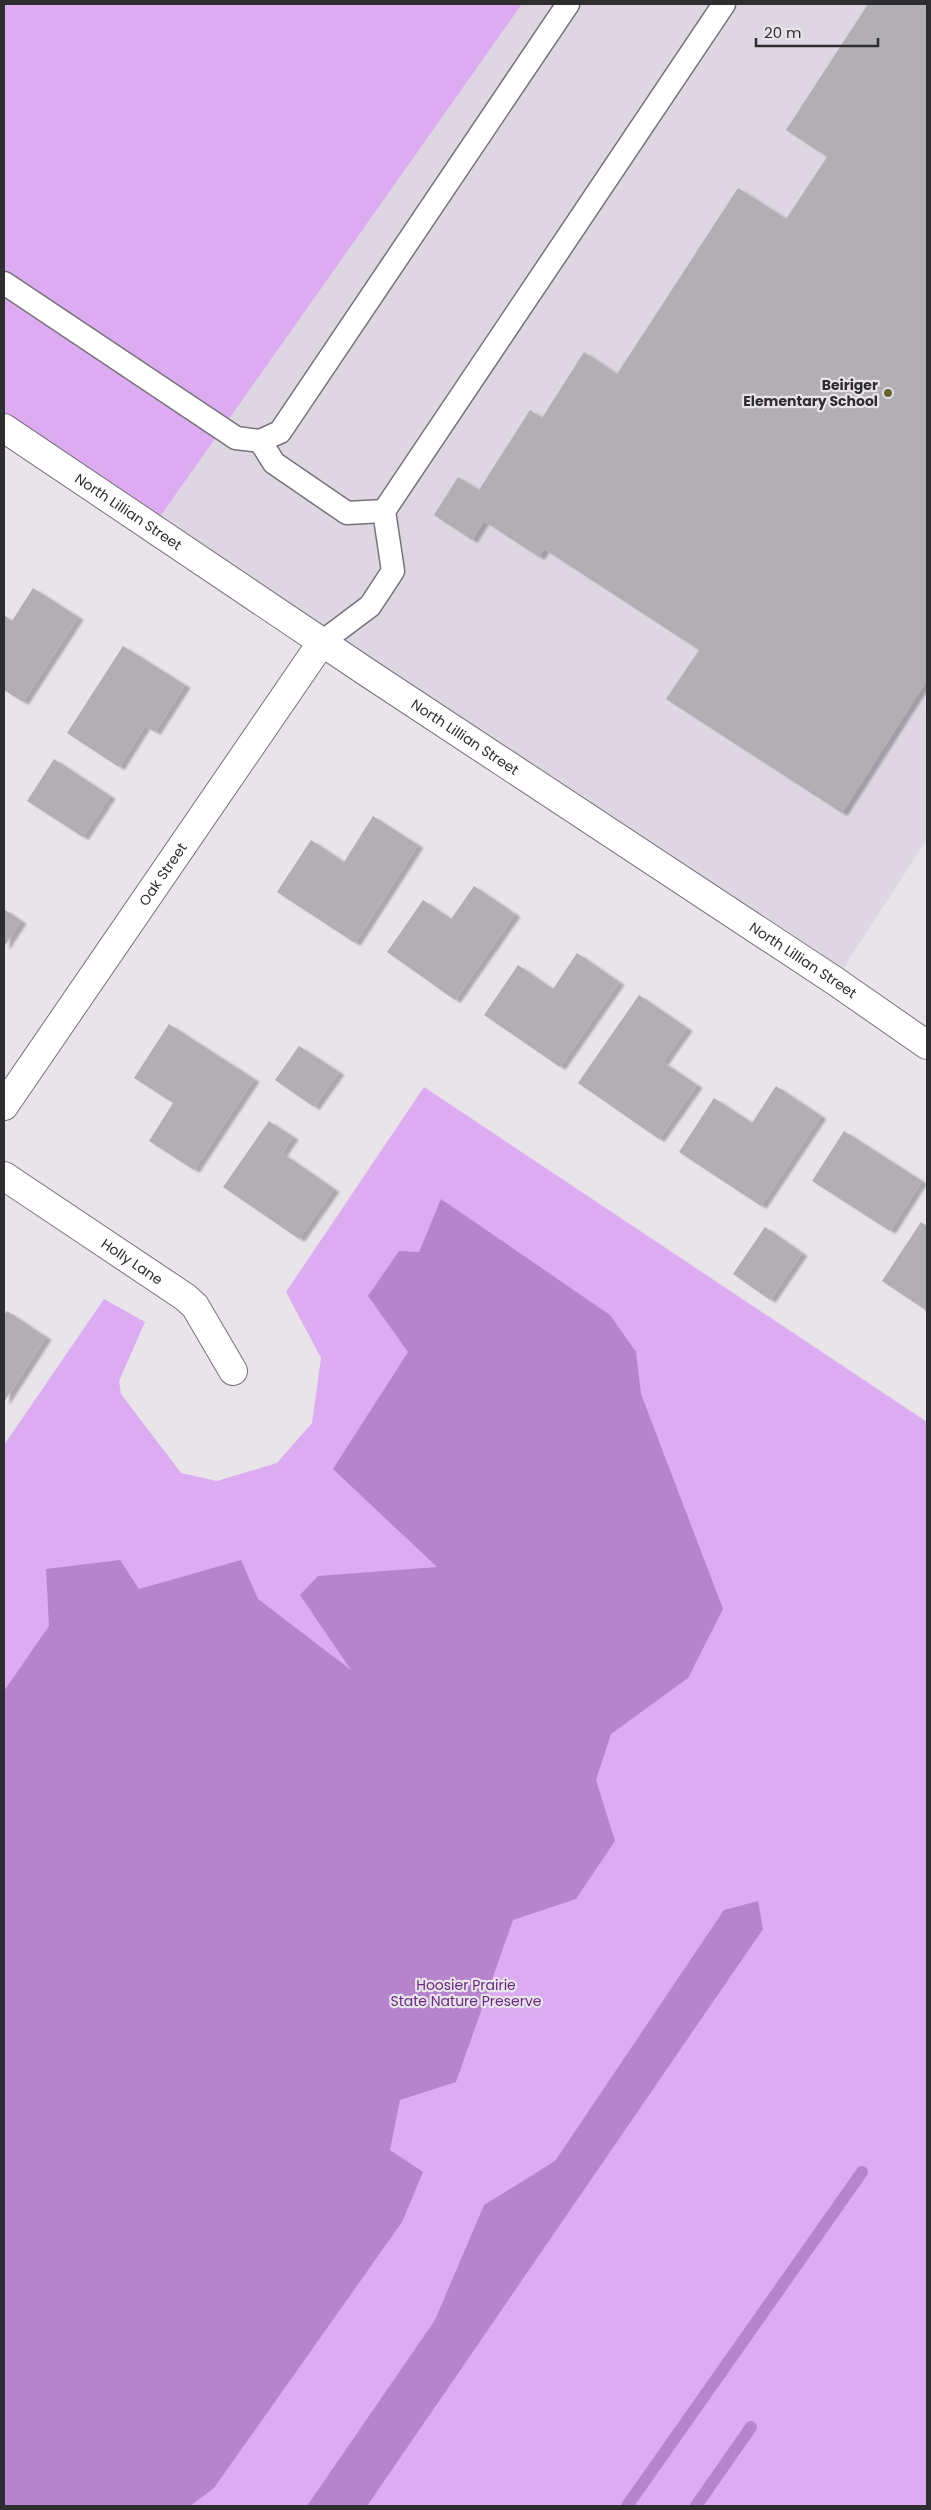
<svg xmlns="http://www.w3.org/2000/svg" width="931" height="2510" font-family="Poppins,sans-serif">
<style>
.built{fill:#ded6e2}
.green{fill:#ddabf1}
.water{fill:#b883cd}
.lines{fill:none;stroke-linecap:round;stroke-linejoin:round}
.stream{stroke:#b883cd;stroke-width:12}
.building{fill:#b2afb4;filter:url(#shadow)}
.service-casing{stroke:#767277;stroke-width:25}
.minor-casing{stroke:#767277;stroke-width:30}
.service{stroke:#fff;stroke-width:22}
.minor{stroke:#fff;stroke-width:28}
.poi-dot{fill:#676431;stroke:#e8e4ea;stroke-width:2}
.labels{text-anchor:middle;stroke-width:4.5;stroke-linejoin:round;paint-order:stroke}
.poi-label{font-size:14px;font-weight:bold;fill:#2e2d2f;stroke:#e8e4ea;text-anchor:end}
.street-label{font-size:14px;fill:#2e2d2f;stroke:#e8e4ea}
.park-label{font-size:14px;fill:#692881;stroke:#e8e4ea}
</style>
<defs>
<filter id="shadow"><feDropShadow dx="5.5" dy="3" stdDeviation="1" flood-color="#0004"/></filter>
</defs>
<rect width="100%" height="100%" fill="#e8e4ea"/>
<path class="built" d="M522 4H927V839L835 981 152 528Z"/>
<g class="green">
<path d="M4 4H522L152 528 4 428Z"/>
<path d="M424 1087 927 1422V2506H4V1445L104 1299 145 1322 119 1381 121 1394 181 1473 217 1481 277 1463 312 1423 321 1358 286 1292Z"/>
</g>
<g class="water">
<path d="M441 1199 610 1315 636 1352 641 1394 723 1609 688 1678 611 1734 596 1780 615 1841 576 1899 513 1920 456 2082 400 2100 390 2150 423 2172 402 2222 214 2488 190 2506H4V1691L49 1626 46 1569 120 1560 139 1589 241 1560 258 1599 351 1670 300 1595 318 1576 437 1567 333 1469 408 1352 368 1296 399 1251 419 1252Z"/>
<path d="M758 1901 763 1929 367 2506H307L435 2320 484 2205 555 2161 724 1910Z"/>
</g>
<g class="lines">
<g class="stream">
<path d="M627 2506 862 2172"/>
<path d="M696 2506 751 2427"/>
</g>
</g>
<g class="building">
<path d="M868 4H927V680L842 813 666 699 699 650 544 549 539 557 484 521 472 540 434 515 458 477 479 490 530 410 542 418 584 352 617 374 738 188 786 219 827 157 786 130Z"/>
<path d="M33 588 78 617 23 702 4 690V615L12 621Z"/>
<path d="M123 646 185 685 155 732 145 726 119 767 67 733Z"/>
<path d="M54 759 110 796 83 837 27 801Z"/>
<path d="M373 816 418 845 355 943 277 892 311 840 344 862Z"/>
<path d="M474 886 515 914 455 1000 387 952 423 900 451 919Z"/>
<path d="M4 909 21 921 4 947Z"/>
<path d="M577 953 619 982 560 1067 484 1015 518 965 553 989Z"/>
<path d="M639 995 687 1028 663 1062 697 1085 659 1139 578 1083Z"/>
<path d="M169 1024 254 1079 194 1170 149 1141 173 1103 134 1078Z"/>
<path d="M299 1046 339 1072 314 1107 275 1080Z"/>
<path d="M776 1086 821 1116 761 1206 679 1152 714 1098 752 1123Z"/>
<path d="M269 1121 293 1137 282 1153 334 1189 299 1239 223 1187Z"/>
<path d="M844 1131 922 1181 890 1231 812 1181Z"/>
<path d="M921 1222 927 1226V1311L882 1281Z"/>
<path d="M765 1227 802 1253 770 1300 733 1274Z"/>
<path d="M7 1311 46 1337 4 1402V1315Z"/>
</g>
<g class="lines">
<defs>
<g id="service">
<path d="M4 283 236 438 260 441 280 432 568 4"/>
<path d="M260 441 274 463 347 513 384 511"/>
<path d="M322 642 370 606 393 571 384 511 724 4"/>
</g>
<g id="minor">
<path id="s1" d="M4 428 368 673 835 981 927 1045"/>
<path id="s2" d="M4 1106 322 642"/>
<path id="s3" d="M4 1176 185 1297 195 1306 233 1371"/>
</g>
</defs>
<use href="#service" class="service-casing"/>
<use href="#minor" class="minor-casing"/>
<use href="#service" class="service"/>
<use href="#minor" class="minor"/>
</g>
<circle class="poi-dot" cx="888" cy="393" r="5"/>
<g class="labels">
<g class="poi-label">
<text x="878" y="390">Beiriger<tspan x="878" dy="16">Elementary School</tspan></text>
</g>
<g class="street-label">
<text dy="5" stroke="none"><textPath href="#s1" startOffset="150">North Lillian Street</textPath></text>
<text dy="5" stroke="none"><textPath href="#s1" startOffset="555">North Lillian Street</textPath></text>
<text dy="5" stroke="none"><textPath href="#s2" startOffset="281">Oak Street</textPath></text>
<text dy="5" stroke="none"><textPath href="#s1" startOffset="960">North Lillian Street</textPath></text>
<text dy="5" stroke="none"><textPath href="#s3" startOffset="154">Holly Lane</textPath></text>
</g>
<g class="park-label">
<text x="466" y="1990">Hoosier Prairie<tspan x="466" dy="16">State Nature Preserve</tspan></text>
</g>
</g>
<rect width="931" height="2510" fill="none" stroke="#2e2d2f" stroke-width="10"/>
<path d="M756 38v8h122v-8" fill="none" stroke="#2e2d2f" stroke-width="2.5"/>
<text x="764" y="38" font-size="15" fill="#2e2d2f" stroke="#e8e4ea" stroke-width="4" paint-order="stroke">20 m</text>
</svg>
